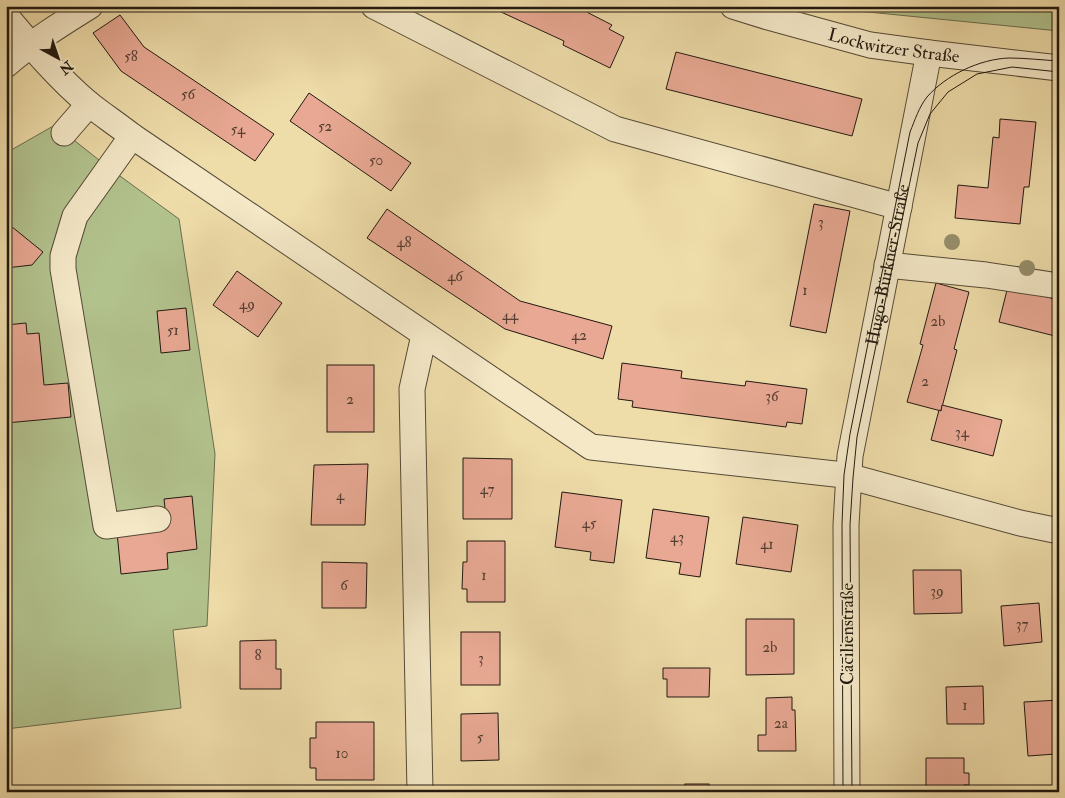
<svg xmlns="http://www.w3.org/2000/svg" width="1065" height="798" font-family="'IM FELL Double Pica',serif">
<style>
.green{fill:#b2c28d;stroke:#6a6e4e}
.building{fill:#e8a893;stroke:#221910}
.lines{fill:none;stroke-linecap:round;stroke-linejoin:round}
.minor-casing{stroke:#554a36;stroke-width:27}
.minor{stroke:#f4e8c7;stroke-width:25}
.tram{stroke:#221910;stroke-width:1}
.tree{fill:#958d6a}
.labels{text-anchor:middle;stroke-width:4;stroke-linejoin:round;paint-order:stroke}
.number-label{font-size:15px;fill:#543d31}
.street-label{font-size:18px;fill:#221910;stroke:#f4e8c7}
</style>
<rect width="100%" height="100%" fill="#eedca9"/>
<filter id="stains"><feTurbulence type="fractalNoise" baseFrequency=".004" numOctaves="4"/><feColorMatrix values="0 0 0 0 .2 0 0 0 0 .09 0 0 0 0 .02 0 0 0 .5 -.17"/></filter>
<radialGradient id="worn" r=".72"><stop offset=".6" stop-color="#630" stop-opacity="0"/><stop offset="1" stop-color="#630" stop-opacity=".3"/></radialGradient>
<g class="green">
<path d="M834 6H1059V31L848 10Z"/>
<path d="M55 125 109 168 179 219 215 454 207 626 173 630 181 708 6 729V153Z"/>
</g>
<g class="building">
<path d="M488 6H575L612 25 609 29 624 37 610 68 563 45 564 41Z"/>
<path d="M120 15 144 47 274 134 255 161 121 71 93 33Z"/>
<path d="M676 52 862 99 852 136 666 89Z"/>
<path d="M309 93 411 163 391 191 290 121Z"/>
<path d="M1000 119 1036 122 1029 187H1024L1020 224 955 218 958 185 988 188 993 137 999 138Z"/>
<path d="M814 204 850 211 826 333 790 326Z"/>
<path d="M387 209 520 301 612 326 603 359 505 329 367 238Z"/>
<path d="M6 222 43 252 32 265 6 268Z"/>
<path d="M237 271 282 303 258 337 213 305Z"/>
<path d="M936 283 969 292 954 349 957 350 941 411 907 402 923 345 920 344Z"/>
<path d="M1007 290 1021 293 1022 291 1059 300V337L999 322Z"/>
<path d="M186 308 190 350 161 353 157 311Z"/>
<path d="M26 323 27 334 39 333 44 385 68 383 71 417 6 423V325Z"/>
<path d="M622 363 682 371 681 378 745 386 746 381 807 389 802 424 787 422 786 427 632 407 633 401 618 399Z"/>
<rect x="327" y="365" width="47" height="67"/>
<path d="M942 405 1002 420 993 456 931 440 939 410 941 411Z"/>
<path d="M463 458 512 459V519H463Z"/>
<path d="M368 464 365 525H311L314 465Z"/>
<path d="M562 492 622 500 614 563 590 560 591 552 555 547Z"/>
<path d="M192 496 197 549 167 553 168 569 121 574 117 532 167 527 164 499Z"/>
<path d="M653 509 709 517 700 577 679 574 681 563 646 558Z"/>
<path d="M743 517 798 525 791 572 736 564Z"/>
<path d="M467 541H505V602H467V589H462L463 562H467Z"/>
<path d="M322 562 367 563 366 608H322Z"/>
<path d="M913 570H961L962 613 914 614Z"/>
<path d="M1039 603 1042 642 1004 646 1001 606Z"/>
<path d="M746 619H794V674L746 675Z"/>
<rect x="461" y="632" width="39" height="53"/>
<path d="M276 640V669H281V689H240V641Z"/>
<path d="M663 668H710L709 697H667V679H663Z"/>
<path d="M983 686 984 724H947L946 687Z"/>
<path d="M792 697V710H795L796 751H758V735H766V698Z"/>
<path d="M1059 700V742H1055L1056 754 1028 756 1024 702Z"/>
<path d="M498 713 499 760 461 761V714Z"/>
<path d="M316 722H374V780H316V768H310V738H316Z"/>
<path d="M926 758H964V773H969V785H964V792H926Z"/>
<rect x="685" y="784" width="24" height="8"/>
</g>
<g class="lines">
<defs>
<g id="minor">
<path d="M374 6 615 129 899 207"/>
<path id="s1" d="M733 6 768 17 870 45 929 53 1059 68"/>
<path d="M6 16C32 47 58 78 89 104 103 115 118 125 132 136L591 447 844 475 1020 523 1059 531"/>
<path d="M6 65C32 42 61 24 90 6"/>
<path d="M64 133 89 104"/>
<path d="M132 136 75 216 63 256V269L106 526 158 519"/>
<path d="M887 265 986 275 1059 286"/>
<path d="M420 792 412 389 424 335"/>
<path id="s2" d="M847 792 846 525 850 456 929 53"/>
</g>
</defs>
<use href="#minor" class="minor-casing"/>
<use href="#minor" class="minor"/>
<g class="tram">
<path d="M843 792 842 524 844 475 850 434 910 132C915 120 919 107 927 97 946 75 980 59 1009 58 1025 58 1042 60 1059 61"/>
<path d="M852 792 850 525 853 478 857 437 918 143 930 114 948 92 977 74 1012 67 1059 72"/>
</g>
</g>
<g class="tree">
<circle cx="952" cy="242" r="8"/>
<circle cx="1027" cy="268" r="8"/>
</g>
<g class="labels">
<g class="number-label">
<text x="131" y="61">58</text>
<text x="188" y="99">56</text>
<text x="325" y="131">52</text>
<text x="238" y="134">54</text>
<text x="376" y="165">50</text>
<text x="821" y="227">3</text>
<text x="404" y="247">48</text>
<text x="455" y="281">46</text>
<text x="805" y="295">1</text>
<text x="247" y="309">49</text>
<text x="510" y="320">44</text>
<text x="938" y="326">2b</text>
<text x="173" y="335">51</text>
<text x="579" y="340">42</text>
<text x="925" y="386">2</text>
<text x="772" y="401">36</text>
<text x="350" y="404">2</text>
<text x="962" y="437">34</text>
<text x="487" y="494">47</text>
<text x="340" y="500">4</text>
<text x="589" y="528">45</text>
<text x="677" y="542">43</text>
<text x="767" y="549">41</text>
<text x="484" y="580">1</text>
<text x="344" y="590">6</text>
<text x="937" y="596">39</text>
<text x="1022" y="629">37</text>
<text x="770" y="652">2b</text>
<text x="258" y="660">8</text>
<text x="481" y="663">3</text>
<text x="965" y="710">1</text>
<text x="781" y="728">2a</text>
<text x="480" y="742">5</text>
<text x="342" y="758">10</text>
</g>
<g class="street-label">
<text dy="6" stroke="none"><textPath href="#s1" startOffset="166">Lockwitzer Straße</textPath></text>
<text dy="6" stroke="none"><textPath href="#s2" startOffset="531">Hugo-Bürkner-Straße</textPath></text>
<text transform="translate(847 634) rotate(-90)" y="6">Cäcilienstraße</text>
</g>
</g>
<rect width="1065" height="798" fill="none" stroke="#eedca9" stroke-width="25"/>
<rect x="8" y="8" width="1050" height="783" fill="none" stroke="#221910" stroke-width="2.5"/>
<rect x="12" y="12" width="1040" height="773" fill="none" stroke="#221910"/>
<g transform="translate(58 58) rotate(140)" stroke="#f4e8c7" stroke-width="4" paint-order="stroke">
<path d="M0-4L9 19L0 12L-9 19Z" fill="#221910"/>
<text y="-8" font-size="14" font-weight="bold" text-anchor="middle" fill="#221910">N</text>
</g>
<rect width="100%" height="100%" filter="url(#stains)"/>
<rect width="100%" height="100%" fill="url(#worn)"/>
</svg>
